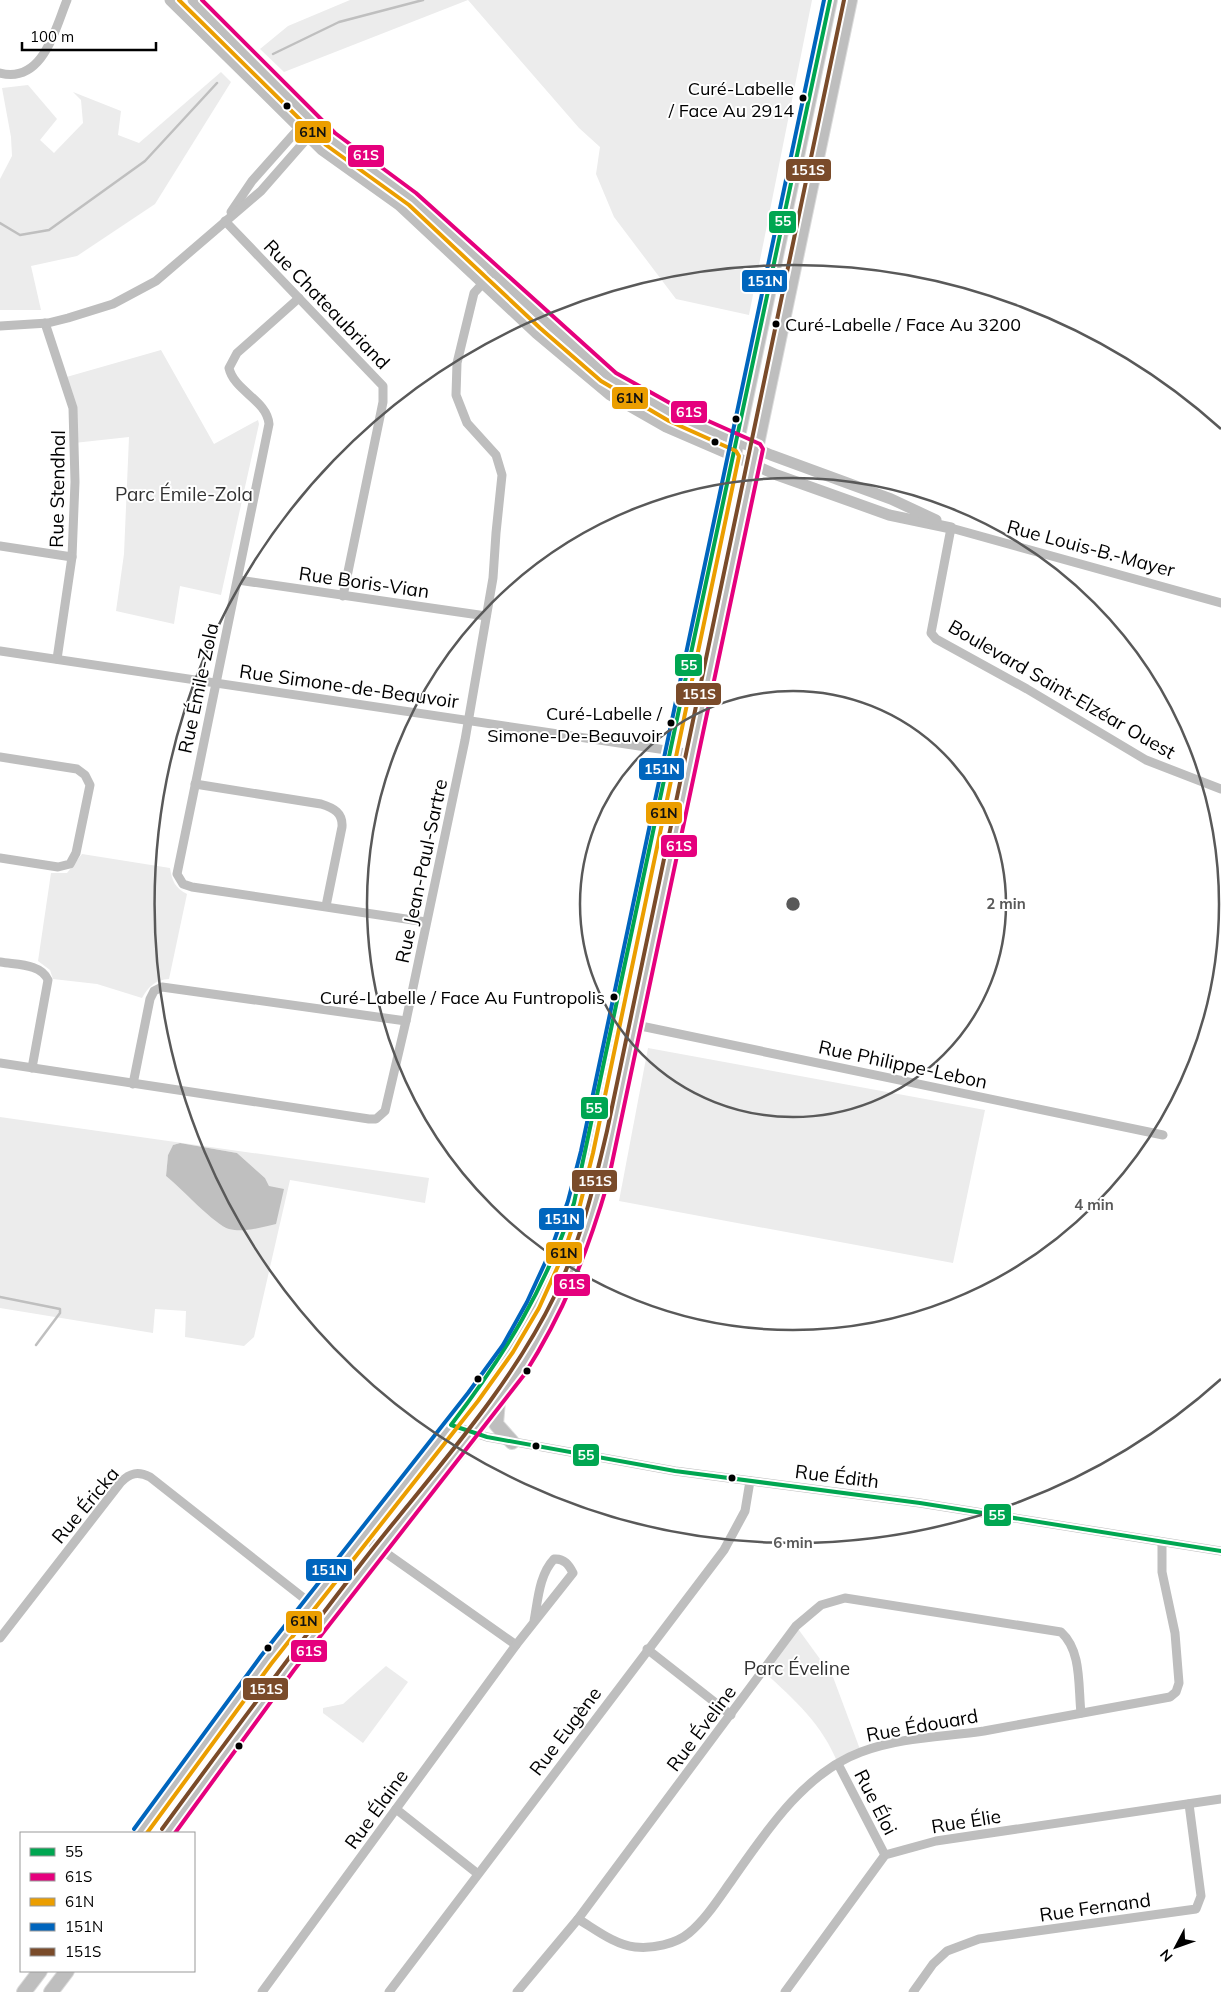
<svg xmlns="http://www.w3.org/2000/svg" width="1221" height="1992" font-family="Mulish,sans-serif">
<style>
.green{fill:#ececec;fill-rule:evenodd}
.water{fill:#bfbfbf}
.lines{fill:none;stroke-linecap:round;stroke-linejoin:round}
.stream{stroke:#bfbfbf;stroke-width:2.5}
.primary-casing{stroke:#dbdbdb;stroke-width:16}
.minor{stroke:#bebebe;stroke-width:9}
.tertiary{stroke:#bebebe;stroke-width:11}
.primary{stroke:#bebebe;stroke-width:14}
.bus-1-casing{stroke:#fff;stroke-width:8}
.bus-2-casing{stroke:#fff;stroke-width:8}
.bus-3-casing{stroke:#fff;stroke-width:8}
.bus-4-casing{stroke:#fff;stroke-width:8}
.bus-5-casing{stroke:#fff;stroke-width:8}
.bus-1{stroke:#00a651;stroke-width:4}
.bus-2{stroke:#e5007d;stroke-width:4}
.bus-3{stroke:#eb9e00;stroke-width:4}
.bus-4{stroke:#0065bd;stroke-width:4}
.bus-5{stroke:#7a4b2a;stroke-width:4}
.ring{fill:none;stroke:#595959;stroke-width:2.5}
.bus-dot{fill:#000;stroke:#fff;stroke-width:2}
.labels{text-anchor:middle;stroke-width:4;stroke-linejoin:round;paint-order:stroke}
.bus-label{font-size:18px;fill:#000;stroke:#fff;text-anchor:end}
.street-label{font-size:19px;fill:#000;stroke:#fff}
.park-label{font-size:19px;fill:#333;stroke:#fff}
.centre{fill:#595959;stroke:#fff;stroke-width:2.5}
.ring-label{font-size:15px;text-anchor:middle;font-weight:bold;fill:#595959;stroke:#fff;stroke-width:4;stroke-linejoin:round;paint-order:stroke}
.line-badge{stroke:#fff;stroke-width:2}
.badge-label{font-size:14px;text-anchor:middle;font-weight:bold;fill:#fff}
.pale-badge-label{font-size:14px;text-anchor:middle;font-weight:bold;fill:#111}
</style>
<rect width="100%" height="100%" fill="#fff"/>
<g class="green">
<path d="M350 0H812L749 315 676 299 614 217 596 174 600 147 579 128 468 0 284 72 260 49 288 26Z"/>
<path d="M221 72 231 82 155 204 77 256 31 266 41 310H0V179L12 156 11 137 2 88 28 85 57 119 40 140 54 153 83 123 81 100 73 92 121 111 118 135 139 143Z"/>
<path d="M161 350 214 444 258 420 259 424 221 595 180 586 174 624 116 611 124 554 129 437 74 443 73 408 63 378Z"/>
<path d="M82 854 170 868C172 881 175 888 187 894L169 979C155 980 149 986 142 998L97 984 53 979 50 970 38 961 51 873H67Z"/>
<path d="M648 1048 985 1110 953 1263 619 1201Z"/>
<path d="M0 1117 429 1178 425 1203 290 1180 254 1337 244 1346 185 1337 186 1311 155 1309 153 1333 0 1308ZM180 1143 237 1153 265 1178 269 1186 184 1190 166 1176 168 1155 173 1145Z"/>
<path d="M796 1626 833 1677 861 1752 838 1764C823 1725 794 1699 764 1672Z"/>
<path d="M386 1666 408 1682 363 1743 323 1713V1708L343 1704Z"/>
</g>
<path class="water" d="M180 1143 237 1153 265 1178 269 1186 284 1189 276 1224C262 1227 244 1233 229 1229 216 1226 179 1186 166 1176L168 1155 173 1145Z"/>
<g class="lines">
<g class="stream">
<path d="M273 54 339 22 423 0"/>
<path d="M0 223 20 235 49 230 145 161 217 83"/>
<path d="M0 1297 60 1309V1313L36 1345"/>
</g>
<defs>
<g id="primary">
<path d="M498 1401 496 1424 512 1442"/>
<path d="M139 1833 266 1660 473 1397 508 1348 533 1305 557 1252 574 1203 587 1152 830 0"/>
<path d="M167 1833C239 1734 313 1635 389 1538 450 1462 518 1387 560 1299 590 1238 604 1174 618 1108L850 0"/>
<path d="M24 1992 40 1971"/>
<path d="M51 1992 67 1971"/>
</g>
</defs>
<use href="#primary" class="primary-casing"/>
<g class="minor">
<path d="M0 73C43 84 55 29 67 0"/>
<path d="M231 212 252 181 309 117"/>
<path d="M225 221 383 386V402L343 596"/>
<path d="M299 298 237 353 229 368C234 391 267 400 269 424L177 874 183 884 192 887 426 922"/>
<path d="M45 323 73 408 75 482 72 557 57 659"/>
<path d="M0 326 48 323 68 318 113 304 156 281 261 191 318 126"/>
<path d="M0 546 72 557"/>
<path d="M238 580 486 616"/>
<path d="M1221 603 951 528 931 633 936 639 1027 689 1146 760 1221 789"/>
<path d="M0 651 693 754"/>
<path d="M0 757 77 769 85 775 90 785 76 853 70 864 58 867 0 858"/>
<path d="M195 784 321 804C334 808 343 813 342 827L326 906"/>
<path d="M0 962C15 965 41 963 48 980L32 1068"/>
<path d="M636 1025 1163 1135"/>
<path d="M0 1063 369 1119H376L385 1111 406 1021 465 740 493 578 496 533 502 475 496 455 467 423 456 395 457 363 474 293 494 271"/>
<path d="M133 1084 150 999 154 991 162 987 406 1021"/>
<path d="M451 1425 487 1437 675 1471 920 1503 1221 1551"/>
<path d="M362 1536 516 1645"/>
<path d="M0 1638 121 1482C130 1473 138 1471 150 1477L310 1603"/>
<path d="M647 1649 731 1715"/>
<path d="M838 1764 885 1855"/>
<path d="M396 1809 478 1874"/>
<path d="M578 1919C595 1929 615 1945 635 1947 652 1949 676 1944 689 1933 706 1919 719 1898 732 1880 765 1833 804 1773 861 1752 900 1737 943 1737 984 1731 1046 1720 1108 1708 1170 1697L1176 1692 1179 1683 1175 1633 1162 1572V1543"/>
<path d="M262 1992 516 1645 573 1573C569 1565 564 1558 554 1559 539 1575 538 1600 534 1621"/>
<path d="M389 1992 724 1550 745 1511 750 1481"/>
<path d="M517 1992 578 1919 796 1626 821 1605 845 1598 1061 1632C1082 1651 1078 1686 1081 1713"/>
<path d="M785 1992 885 1855 936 1841 1221 1799"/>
<path d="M913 1992 933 1964 947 1951 979 1939 1196 1909 1201 1896 1189 1804"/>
</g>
<g class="tertiary">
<path d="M170 0 322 150 399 205 536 333 610 395 666 427 777 475 889 515 951 528"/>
<path d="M193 0 331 138 412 198 464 243 549 323 612 378 654 403 697 424 771 455 891 499 936 520"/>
</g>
<use href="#primary" class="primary"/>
<defs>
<path id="bus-1" d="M830 0 574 1203C545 1289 506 1353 451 1425L487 1437 675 1471 920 1503 1221 1551"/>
<path id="bus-2" d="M175 1833 294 1670 524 1375C564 1312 587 1254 608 1182L763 449 760 444 677 407 616 373 416 193 335 133 202 0"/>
<path id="bus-3" d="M147 1833 271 1664 478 1401 513 1352 539 1308 563 1255 580 1205 593 1153 739 456 736 451 669 421 601 381 540 328 409 205 326 145 179 0"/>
<path id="bus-4" d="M134 1829 261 1656 468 1393 503 1345 527 1302 551 1250 568 1201 581 1151 824 0"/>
<path id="bus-5" d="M162 1829C228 1739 295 1649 364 1560 430 1475 507 1394 555 1295 580 1243 594 1187 607 1131L844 0"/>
</defs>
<use href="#bus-1" class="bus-1-casing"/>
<use href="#bus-2" class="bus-2-casing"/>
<use href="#bus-3" class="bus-3-casing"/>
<use href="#bus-4" class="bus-4-casing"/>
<use href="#bus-5" class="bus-5-casing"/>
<use href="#bus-1" class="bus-1"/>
<use href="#bus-2" class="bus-2"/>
<use href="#bus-3" class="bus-3"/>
<use href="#bus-4" class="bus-4"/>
<use href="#bus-5" class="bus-5"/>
</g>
<g class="ring">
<circle cx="793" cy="904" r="213"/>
<circle cx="793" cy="904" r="426"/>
<path d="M1221 1379A639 639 0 1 1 1221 429"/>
</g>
<g class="bus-dot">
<circle cx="803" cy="98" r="4.5"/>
<circle cx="287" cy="106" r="4.5"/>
<circle cx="776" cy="324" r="4.5"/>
<circle cx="736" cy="419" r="4.5"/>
<circle cx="715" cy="442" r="4.5"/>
<circle cx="671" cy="723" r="4.5"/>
<circle cx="614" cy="997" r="4.5"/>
<circle cx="527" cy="1371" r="4.5"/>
<circle cx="478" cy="1379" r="4.5"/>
<circle cx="536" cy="1446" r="4.5"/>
<circle cx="732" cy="1478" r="4.5"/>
<circle cx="268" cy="1648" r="4.5"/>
<circle cx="239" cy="1746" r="4.5"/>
</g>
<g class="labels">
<g class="bus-label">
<text x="794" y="95">Curé-Labelle<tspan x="794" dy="22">/ Face Au 2914</tspan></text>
<text x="785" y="331" text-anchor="start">Curé-Labelle / Face Au 3200</text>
<text x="662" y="720">Curé-Labelle /<tspan x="662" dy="22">Simone-De-Beauvoir</tspan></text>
<text x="605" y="1004">Curé-Labelle / Face Au Funtropolis</text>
</g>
<g class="street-label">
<text transform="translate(327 304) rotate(46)" y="7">Rue Chateaubriand</text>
<text transform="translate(57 489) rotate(-89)" y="7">Rue Stendhal</text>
<text transform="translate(1091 548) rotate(15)" y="7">Rue Louis-B.-Mayer</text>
<text transform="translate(364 582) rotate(8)" y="7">Rue Boris-Vian</text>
<text transform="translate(349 686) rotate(8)" y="7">Rue Simone-de-Beauvoir</text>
<text transform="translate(198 688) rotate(-78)" y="7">Rue Émile-Zola</text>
<text transform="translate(1062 689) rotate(30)" y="7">Boulevard Saint-Elzéar Ouest</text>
<text transform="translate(421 871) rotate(-78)" y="7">Rue Jean-Paul-Sartre</text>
<text transform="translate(903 1064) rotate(12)" y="7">Rue Philippe-Lebon</text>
<text transform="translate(837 1476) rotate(7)" y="7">Rue Édith</text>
<text transform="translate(85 1505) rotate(-50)" y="7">Rue Éricka</text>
<text transform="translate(922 1725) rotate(-10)" y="7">Rue Édouard</text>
<text transform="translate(701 1728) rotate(-53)" y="7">Rue Éveline</text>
<text transform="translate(565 1731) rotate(-53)" y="7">Rue Eugène</text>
<text transform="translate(876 1802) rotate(63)" y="7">Rue Éloi</text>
<text transform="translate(376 1809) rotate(-54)" y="7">Rue Élaine</text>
<text transform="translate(966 1821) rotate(-9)" y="7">Rue Élie</text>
<text transform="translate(1095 1907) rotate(-8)" y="7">Rue Fernand</text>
</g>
<g class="park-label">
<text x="184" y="501">Parc Émile-Zola</text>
<text x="797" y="1675">Parc Éveline</text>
</g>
</g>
<circle cx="793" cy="904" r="8" class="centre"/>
<g class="ring-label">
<text x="1006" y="909">2 min</text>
<text x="1094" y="1210">4 min</text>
<text x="793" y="1548">6 min</text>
</g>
<g class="line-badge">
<rect x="294" y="120" width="38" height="24" rx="5" fill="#eb9e00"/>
<rect x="347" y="144" width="38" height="24" rx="5" fill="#e5007d"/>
<rect x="785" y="158" width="47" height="24" rx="5" fill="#7a4b2a"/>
<rect x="768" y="210" width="29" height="24" rx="5" fill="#00a651"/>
<rect x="741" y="269" width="47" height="24" rx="5" fill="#0065bd"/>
<rect x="611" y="386" width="38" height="24" rx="5" fill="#eb9e00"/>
<rect x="670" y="400" width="38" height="24" rx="5" fill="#e5007d"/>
<rect x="674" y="653" width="29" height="24" rx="5" fill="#00a651"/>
<rect x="675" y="682" width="47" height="24" rx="5" fill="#7a4b2a"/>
<rect x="638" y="757" width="47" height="24" rx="5" fill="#0065bd"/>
<rect x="645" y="801" width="38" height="24" rx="5" fill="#eb9e00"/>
<rect x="660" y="834" width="38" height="24" rx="5" fill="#e5007d"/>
<rect x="580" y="1096" width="29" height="24" rx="5" fill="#00a651"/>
<rect x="571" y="1169" width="47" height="24" rx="5" fill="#7a4b2a"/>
<rect x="538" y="1207" width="47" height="24" rx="5" fill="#0065bd"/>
<rect x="545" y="1241" width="38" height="24" rx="5" fill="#eb9e00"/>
<rect x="553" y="1273" width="38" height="24" rx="5" fill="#e5007d"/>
<rect x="572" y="1443" width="28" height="24" rx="5" fill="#00a651"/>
<rect x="983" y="1503" width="29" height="24" rx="5" fill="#00a651"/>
<rect x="305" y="1558" width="48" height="24" rx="5" fill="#0065bd"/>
<rect x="285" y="1610" width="38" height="24" rx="5" fill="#eb9e00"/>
<rect x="290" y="1639" width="38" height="24" rx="5" fill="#e5007d"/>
<rect x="242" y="1677" width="47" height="24" rx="5" fill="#7a4b2a"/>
</g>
<g class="badge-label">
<text x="366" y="160">61S</text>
<text x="808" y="175">151S</text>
<text x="783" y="226">55</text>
<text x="765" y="286">151N</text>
<text x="689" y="417">61S</text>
<text x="689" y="670">55</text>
<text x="699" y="699">151S</text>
<text x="662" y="774">151N</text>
<text x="679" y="851">61S</text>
<text x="594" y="1113">55</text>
<text x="595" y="1186">151S</text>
<text x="562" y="1224">151N</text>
<text x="572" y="1289">61S</text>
<text x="586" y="1460">55</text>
<text x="997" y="1520">55</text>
<text x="329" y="1575">151N</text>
<text x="309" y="1656">61S</text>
<text x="266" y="1694">151S</text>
</g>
<g class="pale-badge-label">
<text x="313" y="137">61N</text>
<text x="630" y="403">61N</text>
<text x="664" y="818">61N</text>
<text x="564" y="1258">61N</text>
<text x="304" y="1626">61N</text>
</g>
<rect x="20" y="1832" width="175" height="140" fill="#ffffff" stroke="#999999"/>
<rect x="30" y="1848" width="25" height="8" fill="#00a651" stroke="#999999"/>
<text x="65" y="1857" font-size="15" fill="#000000">55</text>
<rect x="30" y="1873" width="25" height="8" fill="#e5007d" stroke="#999999"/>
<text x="65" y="1882" font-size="15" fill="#000000">61S</text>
<rect x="30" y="1898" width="25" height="8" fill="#eb9e00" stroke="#999999"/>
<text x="65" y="1907" font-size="15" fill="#000000">61N</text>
<rect x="30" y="1923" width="25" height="8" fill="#0065bd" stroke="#999999"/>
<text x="65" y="1932" font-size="15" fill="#000000">151N</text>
<rect x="30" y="1948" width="25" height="8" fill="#7a4b2a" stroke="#999999"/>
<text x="65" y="1957" font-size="15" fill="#000000">151S</text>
<g transform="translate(1176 1947) rotate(229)" stroke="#ffffff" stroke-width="4" paint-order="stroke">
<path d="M0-4L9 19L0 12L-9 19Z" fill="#000000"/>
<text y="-8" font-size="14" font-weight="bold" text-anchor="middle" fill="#000000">N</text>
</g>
<path d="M22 42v8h134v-8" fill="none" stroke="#000000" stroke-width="2.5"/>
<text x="30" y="42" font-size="15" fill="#000000" stroke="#ffffff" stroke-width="4" paint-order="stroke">100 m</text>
</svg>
